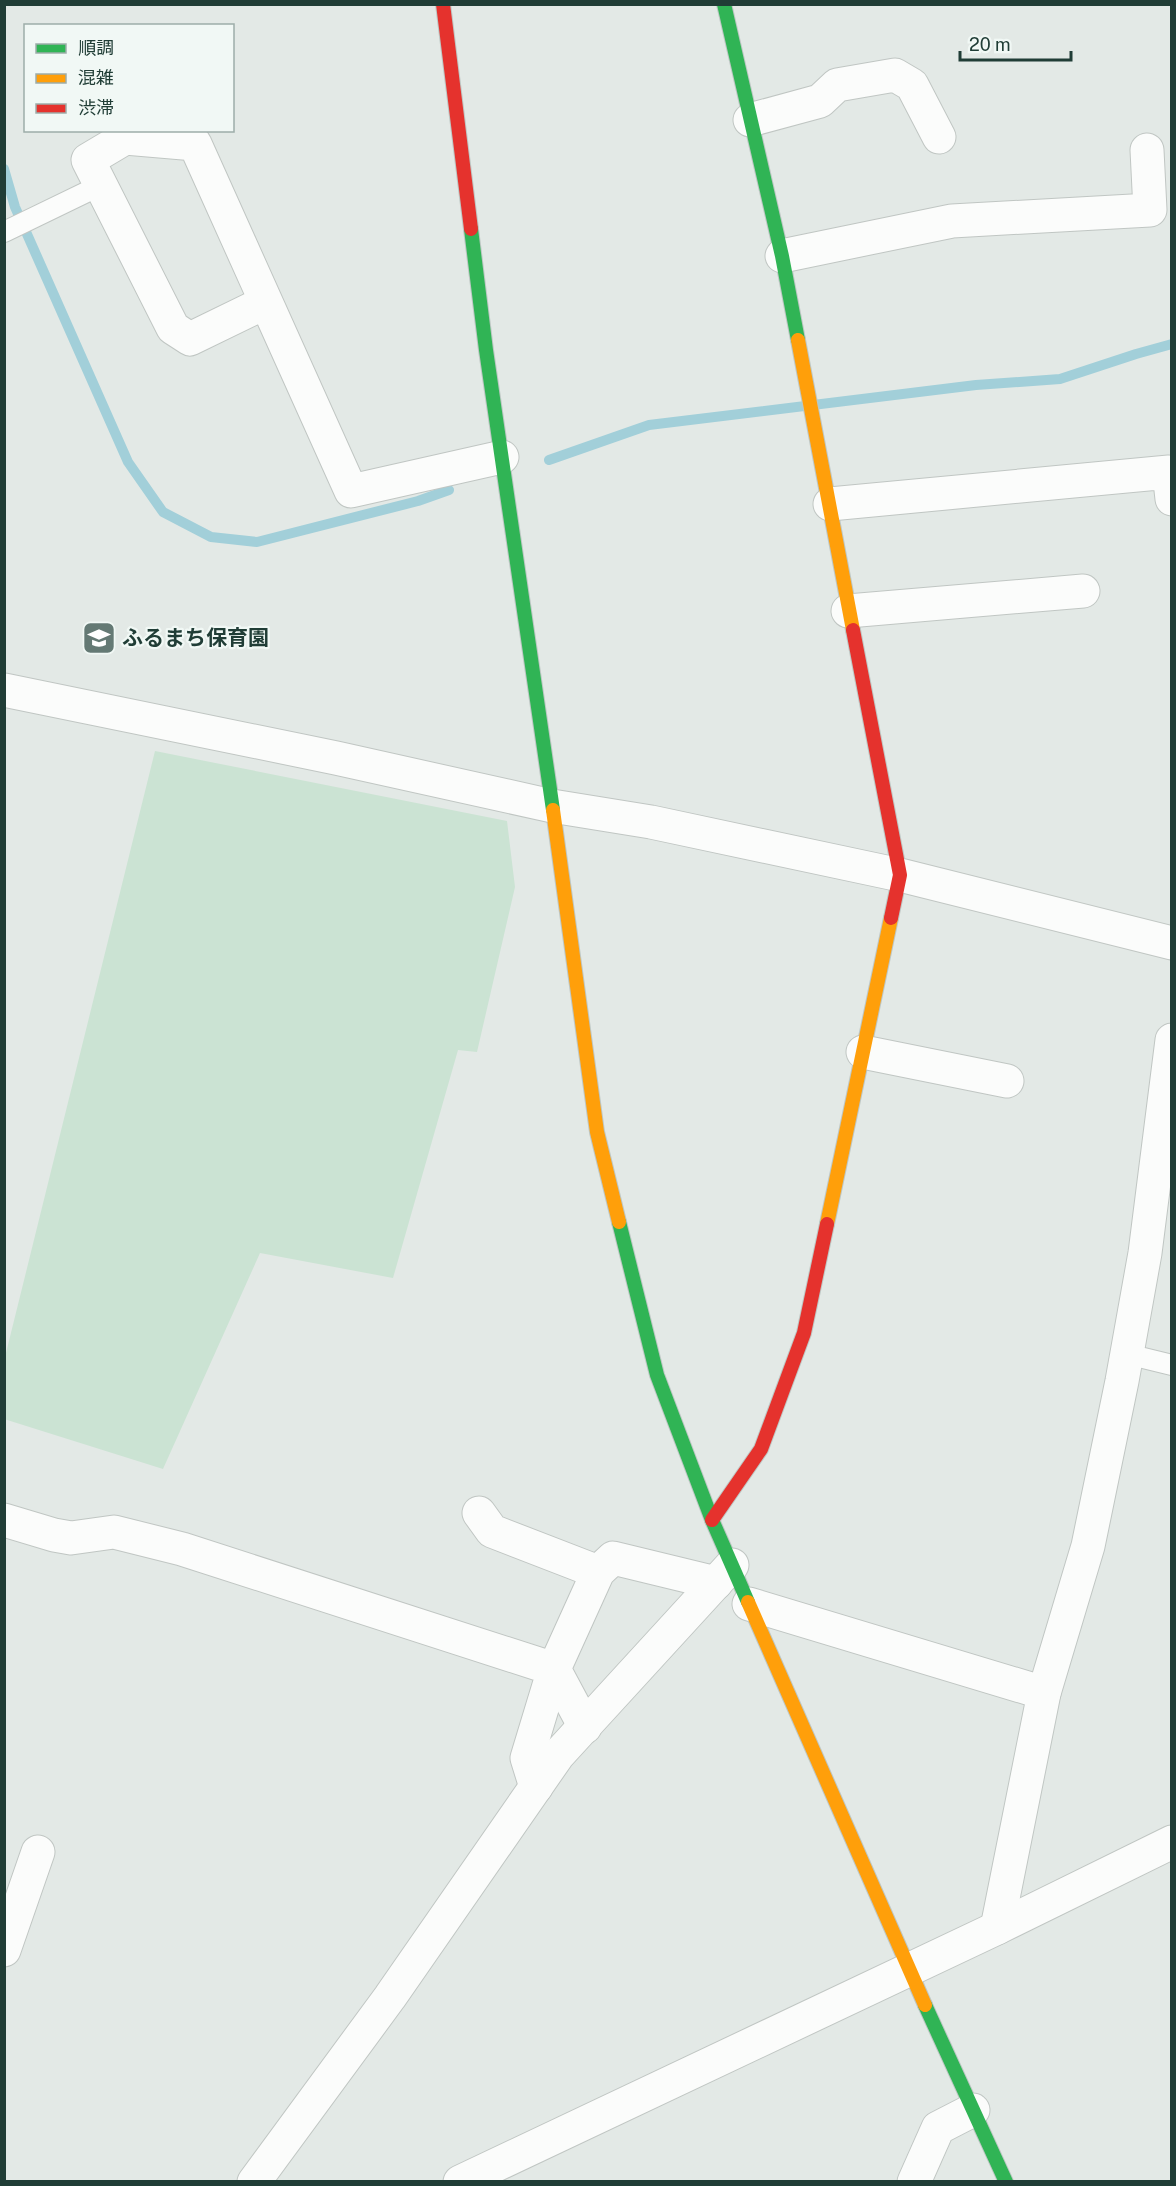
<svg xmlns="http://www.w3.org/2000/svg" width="1176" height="2186" font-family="'Public Sans','Noto Sans JP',sans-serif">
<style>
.green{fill:#cbe3d3}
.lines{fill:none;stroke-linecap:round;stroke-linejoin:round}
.stream{stroke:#a2cfd9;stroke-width:10}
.lane-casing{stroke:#c0c6c3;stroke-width:22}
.street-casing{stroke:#c0c6c3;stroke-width:35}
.fast-casing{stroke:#bec7c4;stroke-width:16}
.slow-casing{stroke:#bec7c4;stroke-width:16}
.jam-casing{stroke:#bec7c4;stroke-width:16}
.lane{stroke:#fbfcfb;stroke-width:20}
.street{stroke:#fbfcfb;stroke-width:33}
.fast{stroke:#30b455;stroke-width:14}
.slow{stroke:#ff9f0a;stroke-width:14}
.jam{stroke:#e5322d;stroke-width:14}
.labels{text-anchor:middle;stroke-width:4.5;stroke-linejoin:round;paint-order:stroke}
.poi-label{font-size:21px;font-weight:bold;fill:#203d36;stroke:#f1f8f5;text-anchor:start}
</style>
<rect width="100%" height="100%" fill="#e3e9e6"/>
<path class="green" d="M155 751 507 821 515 887 477 1052 458 1050 393 1278 260 1253 163 1469 4 1419 5 1357Z"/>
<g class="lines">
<g class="stream">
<path d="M4 169 15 207 128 462 163 512 211 537 257 542 418 501 449 490"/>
<path d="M549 460 649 425 976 385 1060 379 1136 354 1172 344"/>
</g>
<defs>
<g id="lane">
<path d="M4 232 101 185"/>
<path d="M1127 1354 1172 1365"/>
</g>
<g id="street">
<path d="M750 120 820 101 837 85 895 75 912 85 939 137"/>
<path d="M782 256 952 221 1150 210 1147 150"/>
<path d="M266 302 190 339 173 328 88 160 125 138 195 144 351 491 502 457"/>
<path d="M830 504 1169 472 1172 499"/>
<path d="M848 611 1083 591"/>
<path d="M4 690 336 758 552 806 651 822 900 875 1172 943"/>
<path d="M863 1052 1007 1081"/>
<path d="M479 1513 492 1531 598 1572"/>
<path d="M4 1520 54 1535 71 1538 114 1532 182 1549 554 1669 527 1758 536 1787"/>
<path d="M749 1604 1044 1693"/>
<path d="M585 1727 554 1669 598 1572 613 1558 716 1583"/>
<path d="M997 1928 1044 1693 1088 1546 1122 1381 1145 1253 1172 1040"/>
<path d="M4 1950 38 1852"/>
<path d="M254 2182 390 1997 558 1755 732 1565"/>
<path d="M460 2182 997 1928 1172 1842"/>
<path d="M914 2182 938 2128 973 2110"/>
</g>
<g id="fast">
<path d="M724 4 782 256 798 340"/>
<path d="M471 229 486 350 553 810"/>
<path d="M619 1222 657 1375 712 1520 748 1602"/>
<path d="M925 2005 1006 2182"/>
</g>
<g id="slow">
<path d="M798 340 853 630"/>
<path d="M553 810 597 1132 619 1222"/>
<path d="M827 1224 891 918"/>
<path d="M748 1602 925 2005"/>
</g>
<g id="jam">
<path d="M443 4 471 229"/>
<path d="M853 630 900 875 891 918"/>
<path d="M712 1520 761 1449 804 1333 827 1224"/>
</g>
</defs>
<use href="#lane" class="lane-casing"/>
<use href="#street" class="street-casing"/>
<use href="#fast" class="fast-casing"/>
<use href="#slow" class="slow-casing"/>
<use href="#jam" class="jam-casing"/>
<use href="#lane" class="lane"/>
<use href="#street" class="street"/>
<use href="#fast" class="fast"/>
<use href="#slow" class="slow"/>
<use href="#jam" class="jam"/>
</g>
<defs>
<symbol id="school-square" viewBox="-11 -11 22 22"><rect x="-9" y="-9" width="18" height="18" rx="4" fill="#647974" stroke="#f1f8f5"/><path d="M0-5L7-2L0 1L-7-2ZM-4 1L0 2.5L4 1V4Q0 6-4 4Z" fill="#fff"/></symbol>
</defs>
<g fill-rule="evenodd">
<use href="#school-square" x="80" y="619" width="38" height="38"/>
</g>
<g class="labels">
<g class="poi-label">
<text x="122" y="645">ふるまち保育園</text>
</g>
</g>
<rect width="1176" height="2186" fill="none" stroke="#203d36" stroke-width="12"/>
<rect x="24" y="24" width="210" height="108" fill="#f1f8f5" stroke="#9dada9" stroke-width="1.5"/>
<rect x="36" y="44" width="30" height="9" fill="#30b455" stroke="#9dada9" stroke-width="1.5"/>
<text x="78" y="54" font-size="18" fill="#203d36">順調</text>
<rect x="36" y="74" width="30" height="9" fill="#ff9f0a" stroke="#9dada9" stroke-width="1.5"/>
<text x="78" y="84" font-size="18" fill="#203d36">混雑</text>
<rect x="36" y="104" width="30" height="9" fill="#e5322d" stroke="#9dada9" stroke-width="1.5"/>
<text x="78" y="114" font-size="18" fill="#203d36">渋滞</text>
<path d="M960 51v9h111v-9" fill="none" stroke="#203d36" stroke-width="3"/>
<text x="969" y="51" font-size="18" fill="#203d36" stroke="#f1f8f5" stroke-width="4.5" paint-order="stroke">20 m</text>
</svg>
